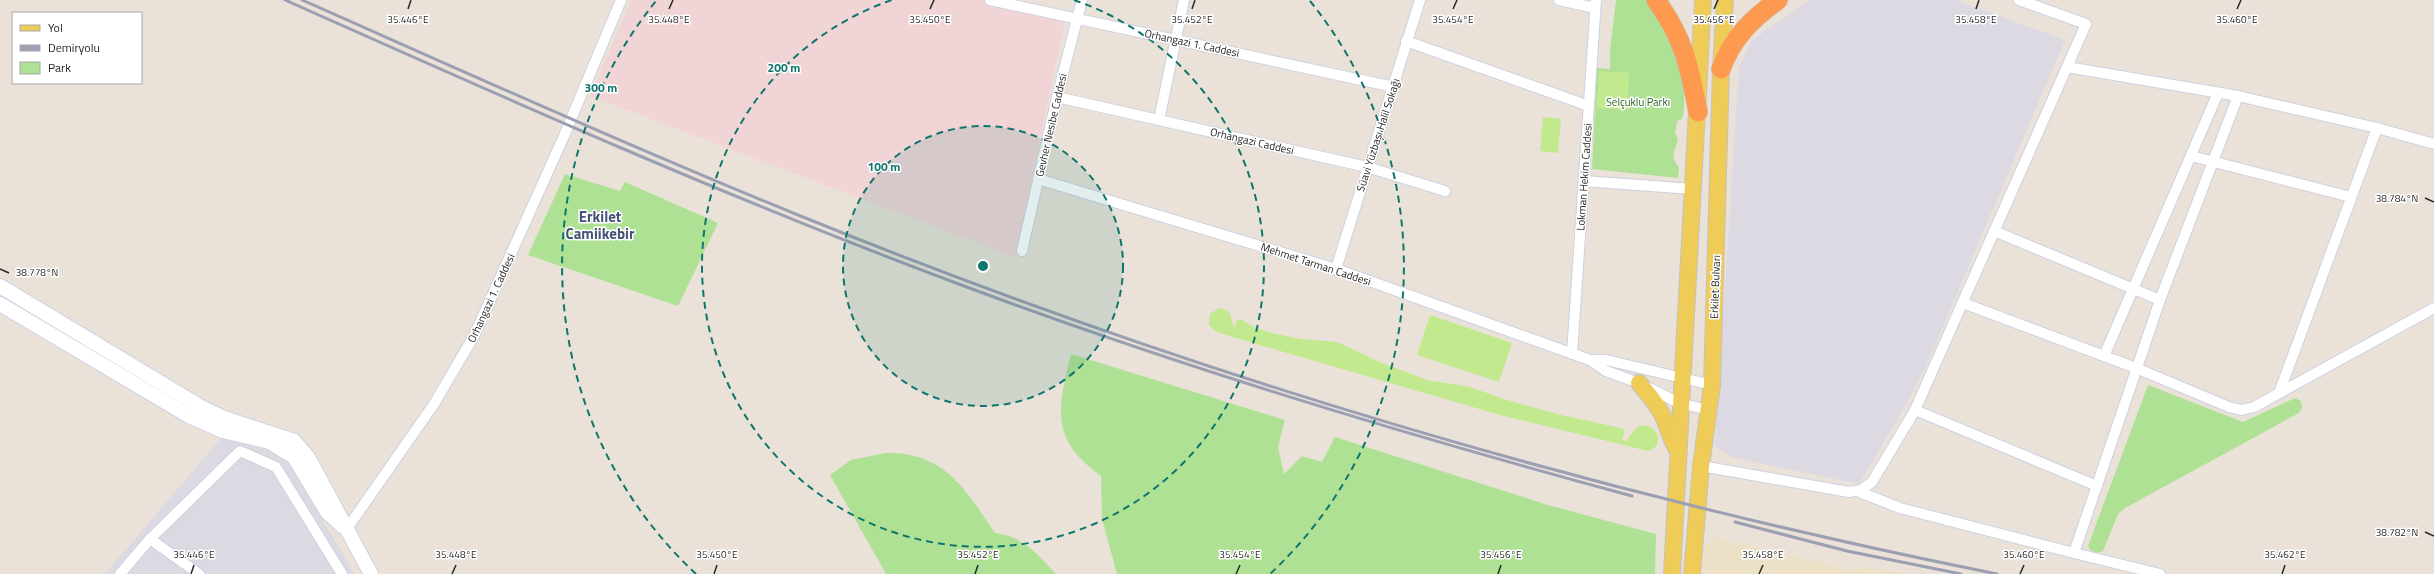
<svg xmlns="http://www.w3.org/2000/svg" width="2434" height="574" font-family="'Titillium Web',sans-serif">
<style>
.industrial{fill:#dcd9e2}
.education{fill:#ece0c7}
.medical{fill:#f1d5d6}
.green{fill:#afe194}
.pitch{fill:#c3e98f}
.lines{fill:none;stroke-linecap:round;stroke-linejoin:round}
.street-casing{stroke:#ced1e1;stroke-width:12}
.secondary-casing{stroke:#ced1e1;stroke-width:16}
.primary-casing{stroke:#c3c3c3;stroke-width:18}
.highway-casing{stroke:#c3c3c3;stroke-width:20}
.street{stroke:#fff;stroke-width:10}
.secondary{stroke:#fff;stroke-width:14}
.primary{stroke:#efcb58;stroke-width:16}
.highway{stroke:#fd9a50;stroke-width:19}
.rail{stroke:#9b9fb2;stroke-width:3}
.ticks{fill:none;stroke:#272727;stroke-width:1.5}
.ring{fill:none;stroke:#0f766e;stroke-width:2;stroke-dasharray:7 5}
.labels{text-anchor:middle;stroke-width:3;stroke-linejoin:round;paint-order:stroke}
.street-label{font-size:11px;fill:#272727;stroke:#fff}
.park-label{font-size:11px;fill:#296219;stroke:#fff}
.district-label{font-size:15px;font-weight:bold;fill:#485177;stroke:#fff}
.ticks-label{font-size:10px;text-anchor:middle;fill:#272727;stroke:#fff;stroke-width:3;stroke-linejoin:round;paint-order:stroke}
.centre{fill:#0f766e;stroke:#fff;stroke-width:2}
.ring-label{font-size:12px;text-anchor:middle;font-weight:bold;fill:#0f766e;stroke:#fff;stroke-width:3;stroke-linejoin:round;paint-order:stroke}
</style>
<rect width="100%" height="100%" fill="#eae2d8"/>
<g class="industrial">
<path d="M1810 0H1955L2065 40 1926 366 1901 413 1859 484 1731 457 1715 445 1739 67 1752 40Z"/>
<path d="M222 437 273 452 288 463 355 574H105Z"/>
</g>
<path class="education" d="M1713 537 1851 570 1871 567 1905 574H1702L1704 548Z"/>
<path class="medical" d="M631 0H992L1066 16 1015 257 590 96Z"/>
<g class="green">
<path d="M1616 0H1649C1656 9 1665 18 1670 28 1678 43 1689 104 1682 119L1677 121 1675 133 1678 139C1675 154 1669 153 1679 168L1678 178 1592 169 1597 68 1610 69V50Z"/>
<path d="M565 174 620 191 625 182 718 223 678 306 528 255Z"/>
<path d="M1071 354 1285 420 1278 447 1284 474 1302 456 1322 462 1335 437 1548 505 1656 534 1655 574H1117L1102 519 1101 476C1049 439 1058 408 1071 354Z"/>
<path d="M2148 385 2243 422 2295 398 2301 401 2302 408 2299 413 2125 508 2118 514 2103 551 2098 553 2090 550 2088 546Z"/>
<path d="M886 453C945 452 965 489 995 533 1023 536 1038 555 1056 574H886L830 475 851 460Z"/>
</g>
<g class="pitch">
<path d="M1599 71 1629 73 1627 110 1597 108Z"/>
<path d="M1543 117 1561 119 1558 153 1540 151Z"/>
<path d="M1219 308C1234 310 1229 318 1235 328L1236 321 1241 319 1253 327 1272 333 1301 339 1337 342 1382 363 1427 380 1470 387 1510 401 1561 415 1621 428 1625 431 1622 440 1626 441 1637 427C1655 419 1668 445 1648 451L1500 415 1229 336 1215 331 1209 325 1210 314Z"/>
<path d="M1430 315 1512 343 1499 382 1417 355Z"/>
</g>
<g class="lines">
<defs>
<g id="street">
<path d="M990 0 1394 87"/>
<path d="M1559 0 1595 8"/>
<path d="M1406 41 1589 106"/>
<path d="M2067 67 2238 96 2377 128 2434 144"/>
<path d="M1057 97 1367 167 1445 191"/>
<path d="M1159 120 1184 0"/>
<path d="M2191 156 2351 197"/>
<path d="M1038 179 1336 269 1590 360 1606 371 1639 383 1679 403 1709 410"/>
<path d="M1584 181 1692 189"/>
<path d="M1994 231 2160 300"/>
<path d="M1022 251 1057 97 1082 0"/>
<path d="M1336 269 1420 0"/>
<path d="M1963 303 2136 368 2229 407 2241 410 2254 407 2434 308"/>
<path d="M1572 354 1596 0"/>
<path d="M2104 356 2218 93"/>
<path d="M1590 360H1606L1712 385"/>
<path d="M2279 393 2377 128"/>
<path d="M1915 410 2097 486"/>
<path d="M1701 466 1849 492 1861 490 1872 482 1915 410 2086 24 2019 0"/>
<path d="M1857 491 1900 508 2074 553 2160 300 2238 96"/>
<path d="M346 530 434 404 474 336 564 136 621 0"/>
<path d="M150 539 199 574"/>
<path d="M2074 553 2160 574"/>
<path d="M120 574 150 539 240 451 276 467 342 574"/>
</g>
<g id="secondary">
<path d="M0 286 201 407 224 418 294 441 308 457 371 574"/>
<path d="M0 304 189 416 223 431 270 442 294 457 327 512 342 526"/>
</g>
<g id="primary">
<path d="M1639 383C1648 394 1657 404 1663 416 1668 427 1670 438 1676 448"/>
<path d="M1672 574C1681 383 1694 191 1703 0"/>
<path d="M1692 574 1701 466 1712 385 1721 69 1725 0"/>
</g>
<g id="highway">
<path d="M1656 0C1684 39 1689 65 1698 112"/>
<path d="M1721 69C1732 38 1752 19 1778 0"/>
</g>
</defs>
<use href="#street" class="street-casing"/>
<use href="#secondary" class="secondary-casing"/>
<use href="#primary" class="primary-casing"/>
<use href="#highway" class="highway-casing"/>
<use href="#street" class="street"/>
<use href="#secondary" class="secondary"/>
<use href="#primary" class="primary"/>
<use href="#highway" class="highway"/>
<g class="rail">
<path d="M285 0C509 100 733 200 964 286 1183 368 1406 435 1632 496"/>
<path d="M302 0C467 73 631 147 798 215 1184 372 1588 492 1997 574"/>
<path d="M1735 522 1847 551 1961 574"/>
</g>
</g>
<path class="ticks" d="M408 9 411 0M669 9 673 0M930 9 934 0M1192 9 1195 0M1453 9 1457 0M1714 9 1718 0M1976 9 1979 0M2237 9 2241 0M2425 198 2434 202M0 269 9 273M2425 532 2434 536M191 574 194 565M452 574 456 565M714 574 717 565M975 574 978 565M1236 574 1240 565M1498 574 1501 565M1759 574 1763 565M2020 574 2024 565M2282 574 2285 565"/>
<circle cx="983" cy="266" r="140" fill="#0f766e" fill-opacity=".12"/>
<g class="ring">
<circle cx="983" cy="266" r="140"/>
<path d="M1074 0A281 281 0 1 1 892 0"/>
<path d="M696 574A421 421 0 0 1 656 1M1310 1A421 421 0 0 1 1270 574"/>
</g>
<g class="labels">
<g class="street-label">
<text transform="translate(1192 43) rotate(12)" y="4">Orhangazi 1. Caddesi</text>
<text transform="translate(1051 125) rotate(-77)" y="4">Gevher Nesibe Caddesi</text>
<text transform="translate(1378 135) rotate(-72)" y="4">Süavi Yüzbaşı Halil Sokağı</text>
<text transform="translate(1252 141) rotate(13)" y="4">Orhangazi Caddesi</text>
<text transform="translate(1584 177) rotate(-86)" y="4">Lokman Hekim Caddesi</text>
<text transform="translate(1316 264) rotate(18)" y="4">Mehmet Tarman Caddesi</text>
<text transform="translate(1715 287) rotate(-88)" y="4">Erkilet Bulvarı</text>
<text transform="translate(491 298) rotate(-65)" y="4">Orhangazi 1. Caddesi</text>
</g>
<g class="park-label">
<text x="1638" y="106">Selçuklu Parkı</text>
</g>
<g class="district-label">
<text x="600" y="222">Erkilet<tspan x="600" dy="17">Camiikebir</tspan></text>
</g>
</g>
<g class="ticks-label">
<text x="408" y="23">35.446°E</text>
<text x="669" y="23">35.448°E</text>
<text x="930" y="23">35.450°E</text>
<text x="1192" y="23">35.452°E</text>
<text x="1453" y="23">35.454°E</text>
<text x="1714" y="23">35.456°E</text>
<text x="1976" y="23">35.458°E</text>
<text x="2237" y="23">35.460°E</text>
<text x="2397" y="202">38.784°N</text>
<text x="37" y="276">38.778°N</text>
<text x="2397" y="536">38.782°N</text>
<text x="194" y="558">35.446°E</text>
<text x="456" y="558">35.448°E</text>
<text x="717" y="558">35.450°E</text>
<text x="978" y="558">35.452°E</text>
<text x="1240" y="558">35.454°E</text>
<text x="1501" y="558">35.456°E</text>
<text x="1763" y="558">35.458°E</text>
<text x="2024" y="558">35.460°E</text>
<text x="2285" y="558">35.462°E</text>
</g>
<circle cx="983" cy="266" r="6" class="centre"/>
<g class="ring-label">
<text x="784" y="72">200 m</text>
<text x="601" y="92">300 m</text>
<text x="884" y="171">100 m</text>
</g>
<rect x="12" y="12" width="130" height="72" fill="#ffffff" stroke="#a9a9a9"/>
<rect x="20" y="25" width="20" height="6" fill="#efcb58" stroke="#a9a9a9"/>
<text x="48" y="32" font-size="12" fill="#272727">Yol</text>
<rect x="20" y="45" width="20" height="6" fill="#9b9fb2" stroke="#a9a9a9"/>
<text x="48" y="52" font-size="12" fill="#272727">Demiryolu</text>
<rect x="20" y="62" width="20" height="12" fill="#afe194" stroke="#a9a9a9"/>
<text x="48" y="72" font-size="12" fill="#272727">Park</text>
</svg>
